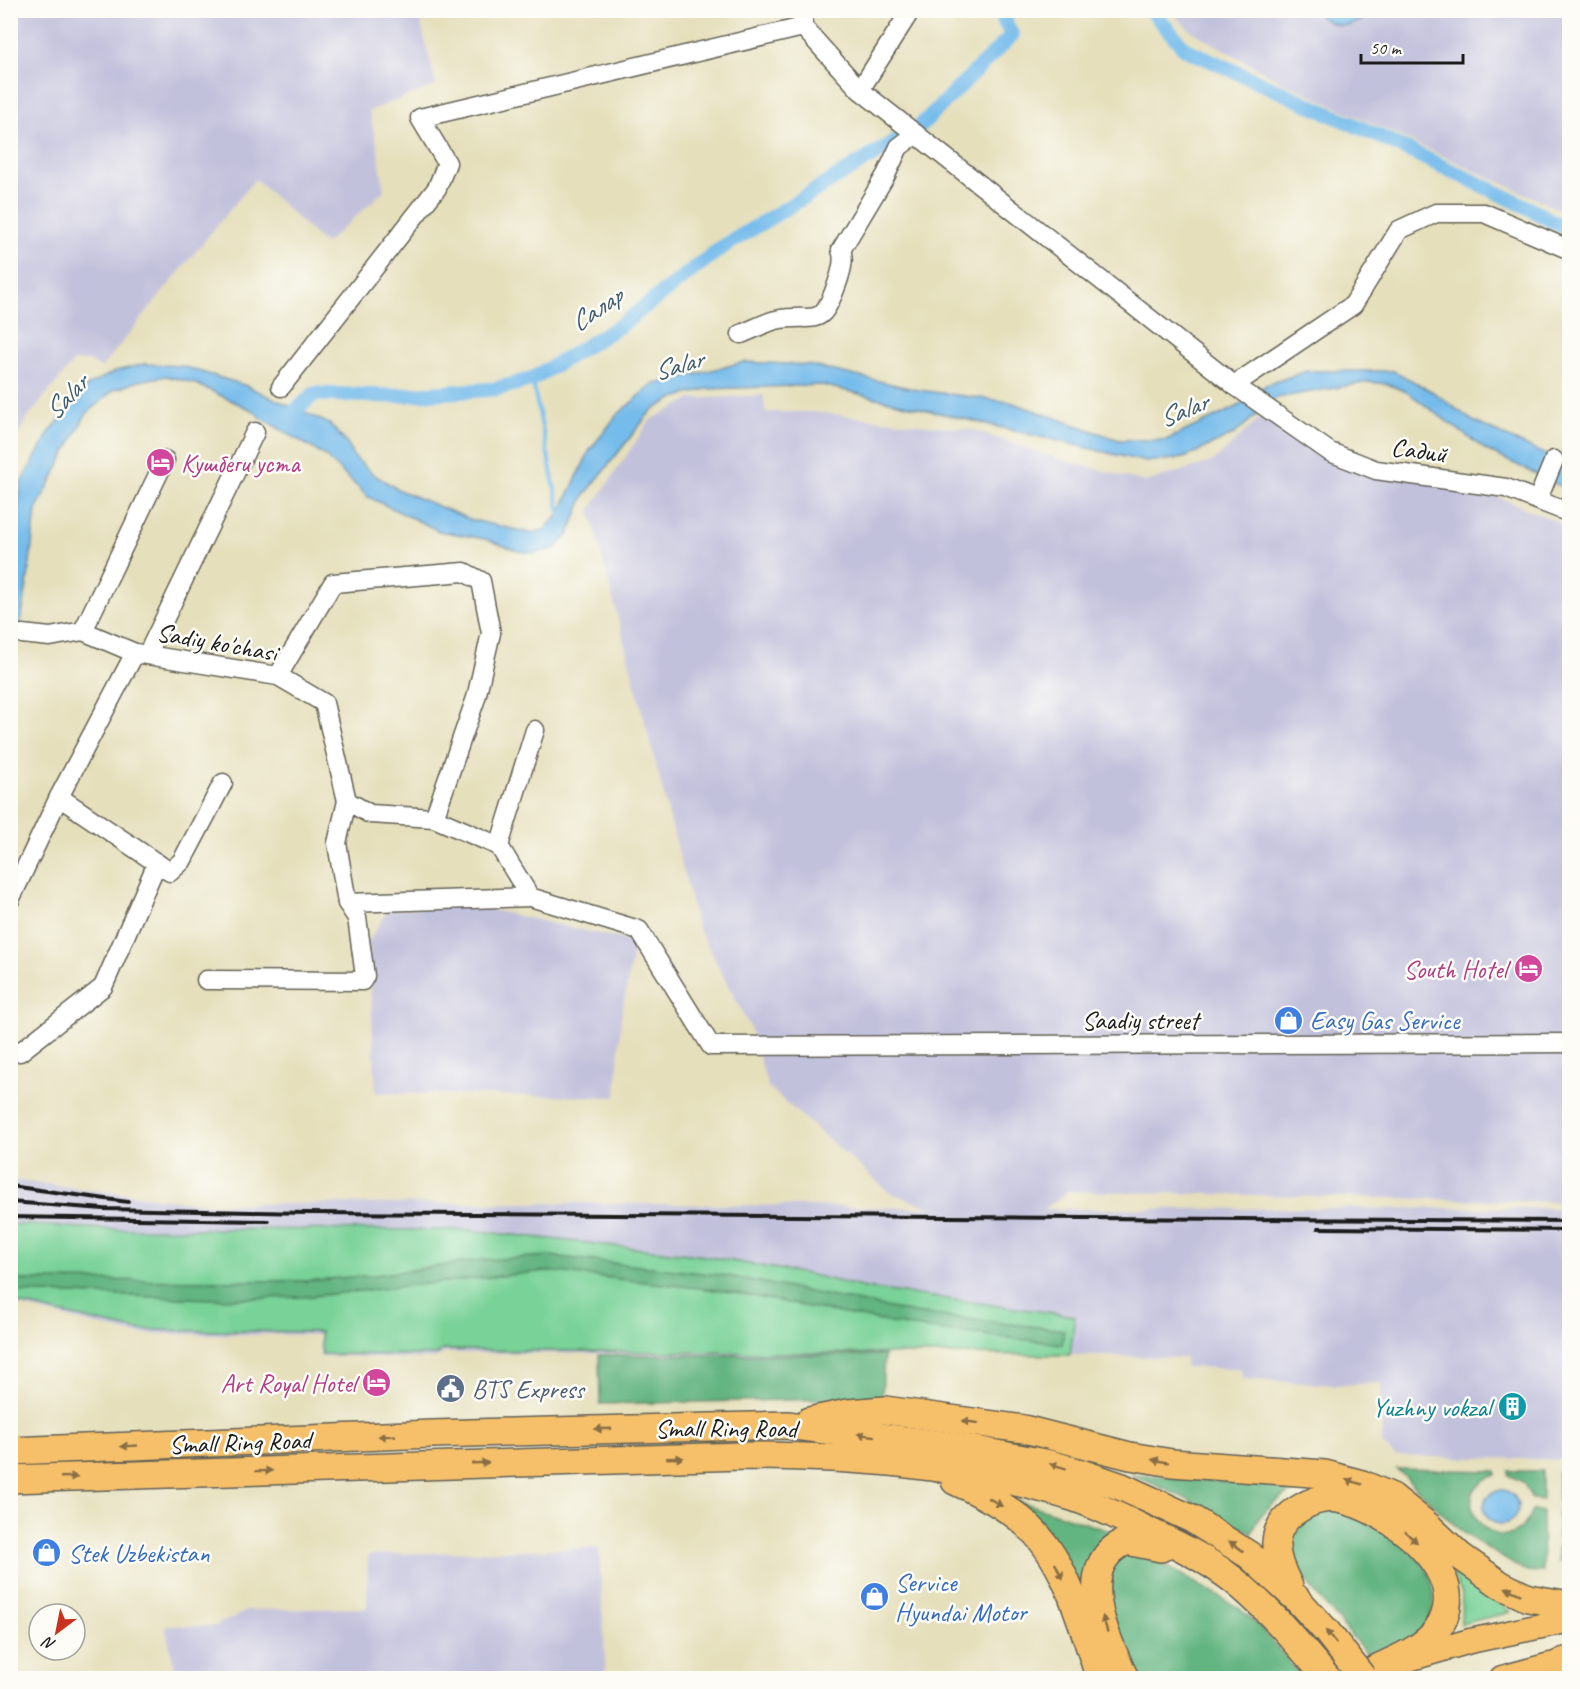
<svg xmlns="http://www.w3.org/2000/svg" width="1580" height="1689" font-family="Caveat,sans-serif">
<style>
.industrial{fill:#c2c1dc}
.green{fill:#79d298;stroke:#4a775a;stroke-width:1.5}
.forest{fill:#62b480;stroke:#3f684e;stroke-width:1.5}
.water{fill:#74bbeb;stroke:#486c84;stroke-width:1.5}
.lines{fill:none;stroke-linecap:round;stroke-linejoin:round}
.stream{stroke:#74bbeb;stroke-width:4}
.canal{stroke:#74bbeb;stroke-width:15}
.minor-casing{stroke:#626054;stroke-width:21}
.major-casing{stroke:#626054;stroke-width:27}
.highway-casing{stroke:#626054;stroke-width:30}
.minor{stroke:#fff;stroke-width:18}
.major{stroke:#f6c06b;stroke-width:24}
.highway{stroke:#f6c06b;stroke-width:27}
.rail{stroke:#1c1c1c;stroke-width:4}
.highway-bridge-casing{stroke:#626054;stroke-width:30;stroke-linecap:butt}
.highway-bridge{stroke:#f6c06b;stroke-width:27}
.oneway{fill:#896e44}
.labels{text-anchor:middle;stroke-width:5;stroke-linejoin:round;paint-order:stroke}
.street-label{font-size:26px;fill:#1c1c1c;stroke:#fdfcf7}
.hotel-label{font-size:26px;fill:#b23c85;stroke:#fdfcf7;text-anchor:end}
.shop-label{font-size:26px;fill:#366cbe;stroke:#fdfcf7;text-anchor:start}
.service-label{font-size:26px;fill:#4e5e75;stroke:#fdfcf7;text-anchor:start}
.culture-label{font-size:26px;fill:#0d838f;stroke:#fdfcf7;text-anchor:end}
.water-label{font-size:27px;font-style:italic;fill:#3f5c6f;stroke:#fdfcf7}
</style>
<rect width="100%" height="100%" fill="#fdfcf7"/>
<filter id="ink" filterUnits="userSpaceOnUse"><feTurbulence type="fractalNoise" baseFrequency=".0167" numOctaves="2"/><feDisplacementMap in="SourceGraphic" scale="12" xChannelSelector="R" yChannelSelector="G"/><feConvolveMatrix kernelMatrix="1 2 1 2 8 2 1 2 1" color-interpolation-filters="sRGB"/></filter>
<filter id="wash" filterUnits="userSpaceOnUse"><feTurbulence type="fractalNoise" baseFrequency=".008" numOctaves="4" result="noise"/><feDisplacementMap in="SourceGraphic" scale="24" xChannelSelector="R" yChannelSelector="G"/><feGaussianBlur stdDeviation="1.35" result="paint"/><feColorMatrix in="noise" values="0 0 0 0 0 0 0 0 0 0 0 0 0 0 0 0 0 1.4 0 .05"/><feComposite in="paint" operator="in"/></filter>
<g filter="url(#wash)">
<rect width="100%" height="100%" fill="#e5dfbb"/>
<g class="industrial">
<path d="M11 10 418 11 436 85 369 111 378 149 384 191 325 244 255 179 101 368 89 361H74L29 416 11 447Z"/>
<path d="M1170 11H1569V214L1278 80 1191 31Z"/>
<path d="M763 395 766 412H812L973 430 1061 460 1145 482 1214 461 1265 413 1349 467 1494 495 1569 527V1202L1068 1191 1044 1209 1569 1208V1460L1395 1456 1382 1444 1381 1383 1335 1385 1243 1379 1241 1369 1185 1367V1358L1070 1355 444 1353 436 1359 320 1356 319 1335 134 1334 11 1304V1180L208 1204 582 1203 933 1208 890 1193 768 1087 749 1025 698 928 590 510 650 420 691 399Z"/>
<path d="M470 905 635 942 621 1017 616 1097 376 1093 368 942 388 910Z"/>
<path d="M599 1548 606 1678H177L165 1626H215L249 1610 367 1608 368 1555Z"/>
</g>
<g class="green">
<path d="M10 1224 104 1229 467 1230 698 1255 807 1274 866 1288 1075 1316 1070 1355 442 1350 437 1355 322 1354 320 1332 135 1330 11 1302Z"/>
<rect x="1558" y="1472" width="11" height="28"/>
<path d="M1558 1511 1569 1512V1537H1558Z"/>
<path d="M1558 1546 1569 1547V1561L1558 1562Z"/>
<path d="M1443 1553 1510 1612 1461 1624 1462 1594Z"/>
</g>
<g class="forest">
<path d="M550 1256 729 1276 915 1313 1064 1330 1062 1344 912 1327 725 1291 547 1271 304 1297 213 1299 11 1292V1280L305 1281 376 1275 482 1260Z"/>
<path d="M599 1355H884L882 1398 600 1404Z"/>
<path d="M1397 1469 1496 1471V1475C1434 1494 1506 1575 1532 1511H1542L1543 1572 1524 1571 1463 1533Z"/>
<path d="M1509 1471H1542V1500L1532 1499 1523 1482 1509 1475Z"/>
<path d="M1131 1474 1300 1488C1280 1498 1258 1510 1252 1533L1189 1500Z"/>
<path d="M1015 1500 1110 1531C1061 1569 1098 1631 1114 1678Z"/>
<path d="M1337 1509C1375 1526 1438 1551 1434 1602 1433 1614 1425 1630 1414 1637 1402 1646 1381 1649 1366 1653L1297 1571C1281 1541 1288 1536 1309 1513Z"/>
<path d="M1126 1553 1147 1555 1239 1608 1259 1626 1299 1673 1280 1678H1135C1125 1649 1095 1589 1114 1562 1117 1558 1123 1555 1126 1553Z"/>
</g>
<g class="water">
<path d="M1315 11H1372C1356 30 1332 30 1315 11Z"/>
<path d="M744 362 808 365 918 390 1010 402 1119 440H1166L1237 407 1266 385 1307 371H1394L1433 392 1473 421 1569 466V490L1486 450 1407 392 1387 384 1369 382 1276 398 1234 434 1184 458 1146 462 822 385 707 389 674 398 651 411 584 496 569 534 556 548 534 553 518 551 485 539 439 531 368 497 324 455 261 418 254 411 194 383 166 376 139 381 114 390 86 414 36 510 28 579 11 677V579L21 483 49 433 87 386 116 371 144 364 182 366 244 385 330 424 349 446 352 455 374 475 399 490 472 520 530 533 544 530 558 516 590 450 617 415 652 385Z"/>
<circle cx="1501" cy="1507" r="17"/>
</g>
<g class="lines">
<path class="stream" d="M532 379 561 518"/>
<g class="canal">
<path d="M1151 10 1185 49 1374 134 1525 206 1570 231"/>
<path d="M920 126 1012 35 1004 21 1010 10"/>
<path d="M291 415 314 394 391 396 496 389 532 379 621 325 721 248 896 141"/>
</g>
</g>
</g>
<g filter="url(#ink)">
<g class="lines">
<defs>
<g id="minor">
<path d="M803 10V27L860 90 1234 385 1330 452 1376 470 1506 488 1570 513"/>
<path d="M860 90 911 10"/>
<path d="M741 334C752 330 764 323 776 320 816 312 820 333 838 281 841 272 845 259 841 250L886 175 899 147 916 134"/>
<path d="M1234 385 1353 305 1399 230 1436 213H1484L1570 250"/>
<path d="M281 387 437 188 447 163 420 118 803 27"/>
<path d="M1538 499 1554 460"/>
<path d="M83 631 165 460"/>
<path d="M22 634 50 637 83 631 135 653 278 676 324 703 347 801 370 814 434 818 499 846 530 897 639 930 711 1046 1570 1043"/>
<path d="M147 655 255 432"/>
<path d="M278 676 333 583 464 572 481 581 491 633 476 698 434 818"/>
<path d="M59 797 170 872 182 861 223 783"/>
<path d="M499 846 535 730"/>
<path d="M10 900 59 797 135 653"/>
<path d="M347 903 530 897"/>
<path d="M206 980 362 981 365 976 357 918 347 903 337 843 347 801"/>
<path d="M10 1052H20L103 987 157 863"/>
</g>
<g id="major">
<path d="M1344 1678 1470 1641 1570 1620"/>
<path d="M1502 1678 1550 1665"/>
</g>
<g id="highway">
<path d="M809 1421 848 1413 885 1410 1024 1429 1130 1456 1172 1463 1325 1474 1362 1484 1392 1497 1428 1526 1460 1556 1501 1585 1528 1598 1570 1605"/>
<path d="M10 1451 432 1434 787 1425 965 1448 1050 1464 1081 1473 1122 1487 1192 1519 1249 1555 1296 1598"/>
<path d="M10 1479 742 1456C853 1456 969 1464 1075 1498 1101 1507 1126 1520 1150 1532 1183 1547 1216 1564 1243 1588 1274 1615 1301 1647 1327 1678"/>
<path d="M955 1481C979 1492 1005 1505 1025 1523 1068 1560 1082 1627 1100 1678"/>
<path d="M1289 1586C1273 1556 1266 1527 1302 1507 1312 1501 1324 1497 1337 1499 1386 1506 1480 1575 1436 1631 1422 1649 1398 1658 1378 1668"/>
<path d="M1125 1678C1106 1639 1071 1564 1127 1541L1161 1548"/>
<path d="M1530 1678 1565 1661"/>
</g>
</defs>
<use href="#minor" class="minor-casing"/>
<use href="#major" class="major-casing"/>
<use href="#highway" class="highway-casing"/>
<use href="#minor" class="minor"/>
<use href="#major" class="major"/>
<use href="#highway" class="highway"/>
<g class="rail">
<path d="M10 1186 128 1202"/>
<path d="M10 1202 104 1209 305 1213 1570 1221"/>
<path d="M10 1217 268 1221"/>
<path d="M1318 1228 1570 1230"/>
</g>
<defs>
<path id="highway-bridge" d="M1296 1598 1327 1632 1363 1678"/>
</defs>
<use href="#highway-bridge" class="highway-bridge-casing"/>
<use href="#highway-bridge" class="highway-bridge"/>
</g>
<defs><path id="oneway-solid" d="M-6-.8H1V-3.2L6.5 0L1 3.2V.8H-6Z" transform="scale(1.5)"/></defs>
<g class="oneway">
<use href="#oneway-solid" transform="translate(970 1422) rotate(-172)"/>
<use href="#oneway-solid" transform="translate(603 1429) rotate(178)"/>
<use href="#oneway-solid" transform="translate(866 1435) rotate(-173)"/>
<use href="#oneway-solid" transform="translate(387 1436) rotate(178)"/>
<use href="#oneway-solid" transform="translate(129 1446) rotate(177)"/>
<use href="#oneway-solid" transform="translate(675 1458) rotate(-2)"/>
<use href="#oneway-solid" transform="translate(1160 1461) rotate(-170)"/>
<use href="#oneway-solid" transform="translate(480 1463) rotate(-2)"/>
<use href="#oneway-solid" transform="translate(1058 1466) rotate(-163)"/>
<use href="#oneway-solid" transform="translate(264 1471) rotate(-1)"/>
<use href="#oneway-solid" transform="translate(69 1477) rotate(-2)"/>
<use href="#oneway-solid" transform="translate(1354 1482) rotate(-164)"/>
<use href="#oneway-solid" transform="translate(995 1502) rotate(31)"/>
<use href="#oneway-solid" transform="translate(1411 1537) rotate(42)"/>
<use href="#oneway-solid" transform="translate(1236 1546) rotate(-145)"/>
<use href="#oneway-solid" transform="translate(1059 1571) rotate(63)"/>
<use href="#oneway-solid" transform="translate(1513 1591) rotate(-155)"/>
<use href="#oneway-solid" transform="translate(1105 1624) rotate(-107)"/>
<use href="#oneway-solid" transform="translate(1331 1637) rotate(-129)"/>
</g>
</g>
<defs>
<symbol id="hotel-disc" viewBox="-11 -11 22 22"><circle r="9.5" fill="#d1479c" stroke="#fdfcf7"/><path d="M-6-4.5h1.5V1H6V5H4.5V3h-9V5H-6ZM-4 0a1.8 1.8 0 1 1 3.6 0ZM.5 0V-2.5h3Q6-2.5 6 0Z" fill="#fff"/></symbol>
<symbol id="shop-disc" viewBox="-11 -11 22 22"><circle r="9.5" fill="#3f7fe0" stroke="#fdfcf7"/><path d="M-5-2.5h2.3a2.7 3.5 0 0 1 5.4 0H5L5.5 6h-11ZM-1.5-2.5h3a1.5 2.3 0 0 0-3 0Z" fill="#fff"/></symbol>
<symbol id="civic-disc" viewBox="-11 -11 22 22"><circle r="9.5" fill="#5c6f8a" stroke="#fdfcf7"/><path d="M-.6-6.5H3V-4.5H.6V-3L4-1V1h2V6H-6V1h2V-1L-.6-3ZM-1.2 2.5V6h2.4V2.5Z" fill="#fff"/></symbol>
<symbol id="building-disc" viewBox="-11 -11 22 22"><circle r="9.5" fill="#0f9aa8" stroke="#fdfcf7"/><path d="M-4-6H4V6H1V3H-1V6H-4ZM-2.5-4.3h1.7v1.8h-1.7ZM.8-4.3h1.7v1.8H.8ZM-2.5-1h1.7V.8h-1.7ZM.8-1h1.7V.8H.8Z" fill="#fff"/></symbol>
</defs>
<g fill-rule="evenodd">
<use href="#hotel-disc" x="144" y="446" width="33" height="33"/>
<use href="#hotel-disc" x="1512" y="952" width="33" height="33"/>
<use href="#shop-disc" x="1272" y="1004" width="33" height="33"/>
<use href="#hotel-disc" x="360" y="1366" width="33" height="33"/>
<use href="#civic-disc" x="434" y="1372" width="33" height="33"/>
<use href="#building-disc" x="1496" y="1390" width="33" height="33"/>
<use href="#shop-disc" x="30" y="1536" width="33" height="33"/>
<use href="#shop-disc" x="858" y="1580" width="33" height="33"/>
</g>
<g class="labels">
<g class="street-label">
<text transform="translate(1419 450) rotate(8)" y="9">Садий</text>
<text transform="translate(217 642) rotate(10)" y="9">Sadiy ko'chasi</text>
<text x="1140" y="1029">Saadiy street</text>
<text x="726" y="1437">Small Ring Road</text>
<text transform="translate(240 1442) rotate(-2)" y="9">Small Ring Road</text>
</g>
<g class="hotel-label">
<text x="181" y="472" text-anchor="start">Кушбеги уста</text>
<text x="1507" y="978">South Hotel</text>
<text x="356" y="1392">Art Royal Hotel</text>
</g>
<g class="shop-label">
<text x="1310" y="1029">Easy Gas Service</text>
<text x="68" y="1562">Stek Uzbekistan</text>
<text x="895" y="1591">Service<tspan x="895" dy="30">Hyundai Motor</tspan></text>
</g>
<g class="service-label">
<text x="472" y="1398">BTS Express</text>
</g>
<g class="culture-label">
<text x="1491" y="1416">Yuzhny vokzal</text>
</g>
<g class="water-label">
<text transform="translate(596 309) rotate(-34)" y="9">Салар</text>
<text transform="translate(678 365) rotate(-16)" y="9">Salar</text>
<text transform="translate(66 397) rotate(-47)" y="9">Salar</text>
<text transform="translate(1183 410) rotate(-22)" y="9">Salar</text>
</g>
</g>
<rect width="1580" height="1689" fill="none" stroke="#fdfcf7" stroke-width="36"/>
<g transform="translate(57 1632) rotate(212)"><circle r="28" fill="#fdfcf7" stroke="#a3a29f" stroke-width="1.5"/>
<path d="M0-4.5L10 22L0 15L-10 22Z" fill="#c8321e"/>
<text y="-9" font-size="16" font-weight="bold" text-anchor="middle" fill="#1c1c1c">N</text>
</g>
<path d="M1361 54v9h102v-9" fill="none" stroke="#1c1c1c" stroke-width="3"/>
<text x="1370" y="54" font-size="18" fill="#1c1c1c" stroke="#fdfcf7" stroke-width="4.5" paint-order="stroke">50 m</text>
</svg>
